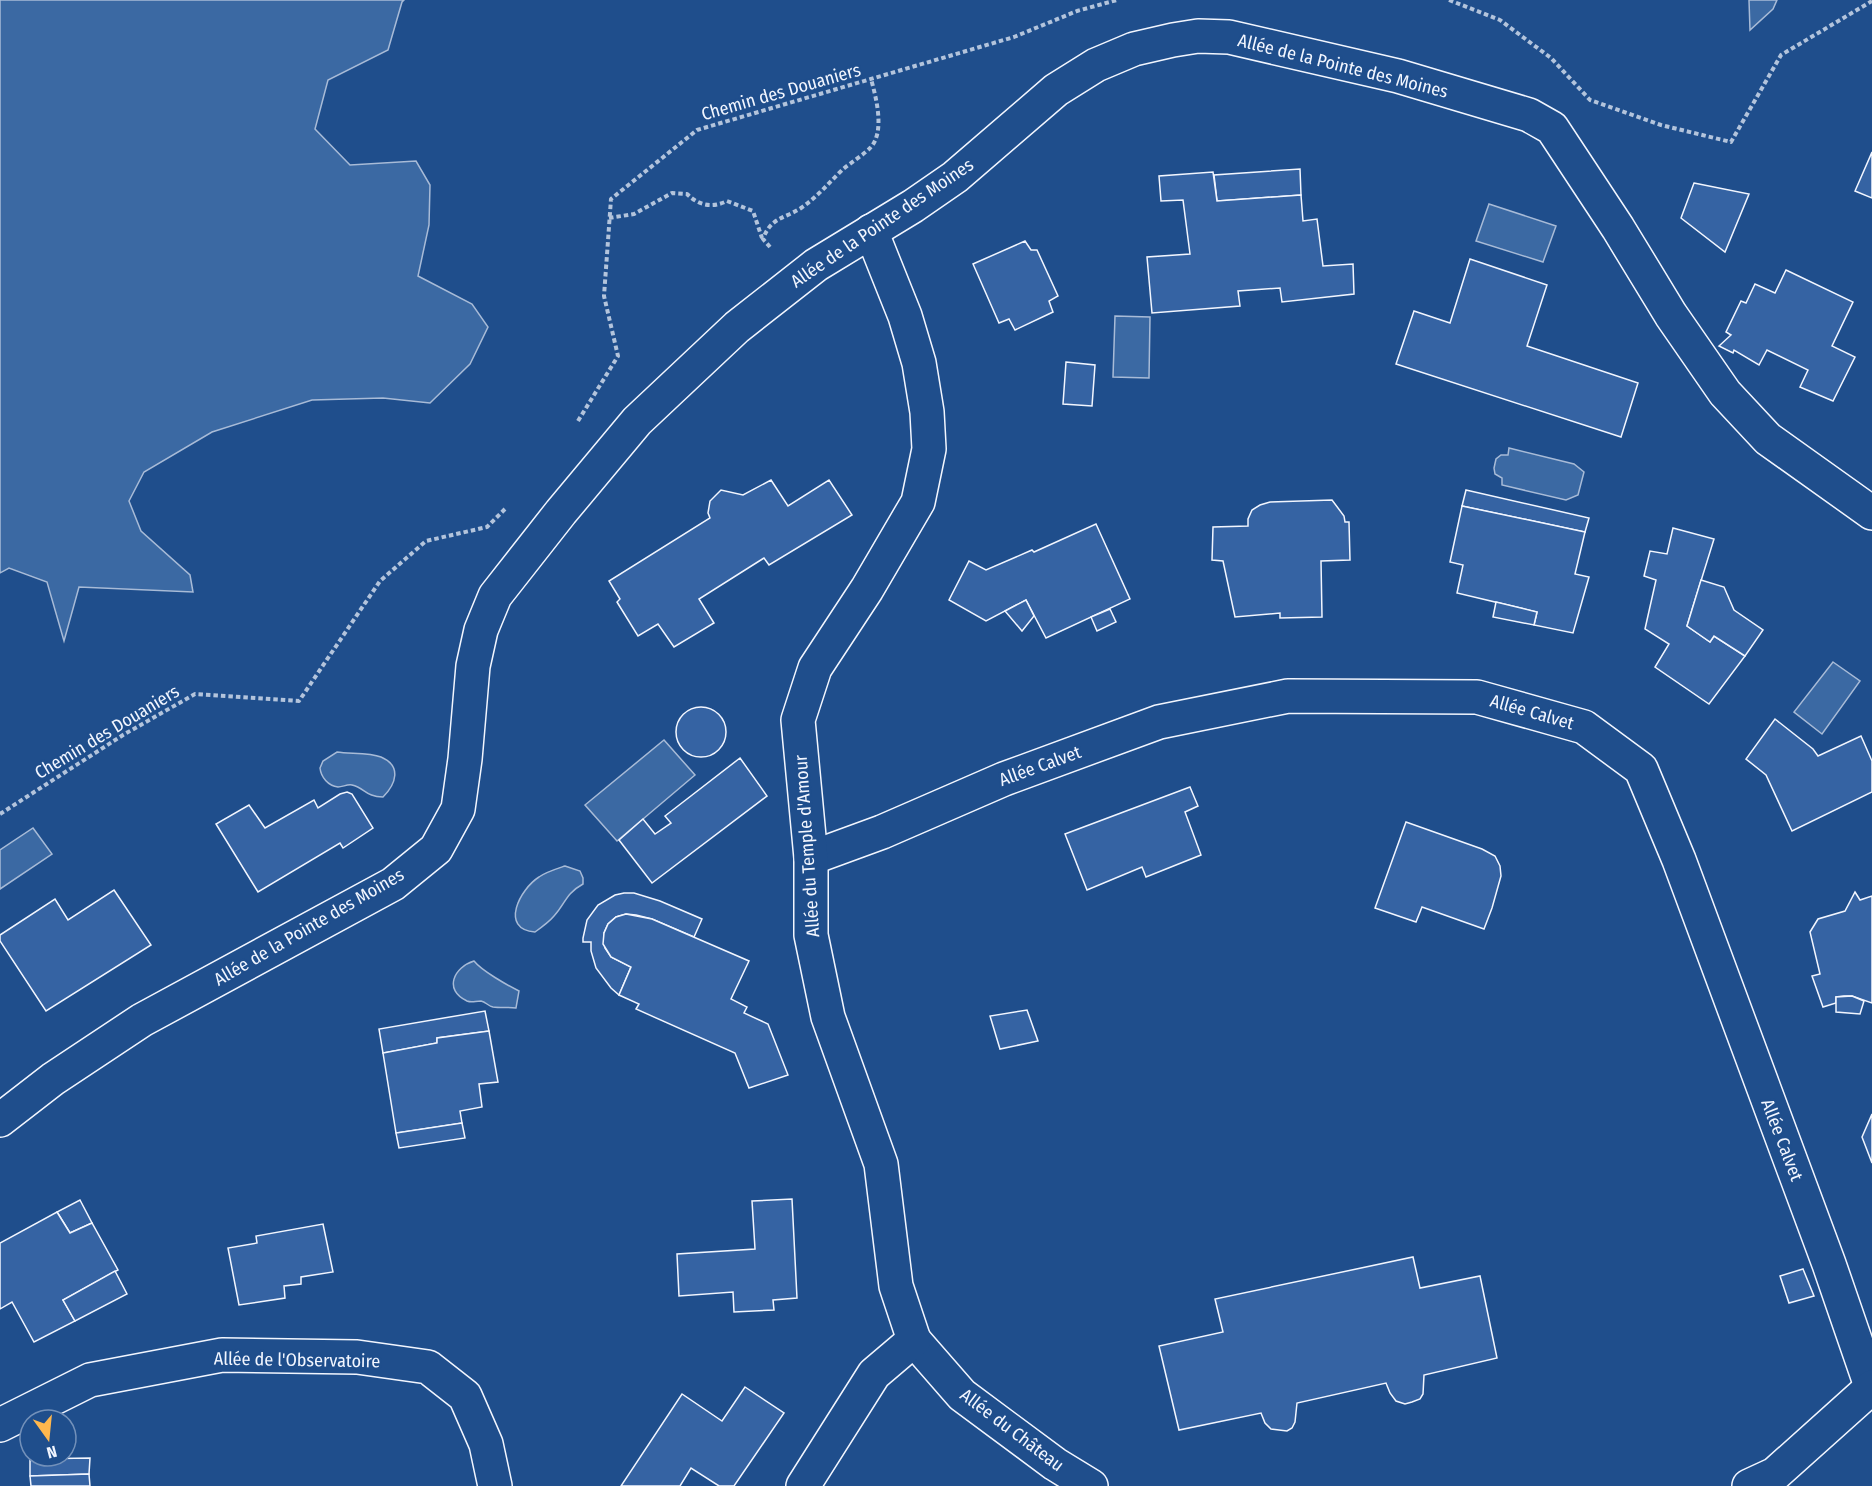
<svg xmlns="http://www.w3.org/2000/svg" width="1872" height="1486" font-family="'Fira Sans Condensed',sans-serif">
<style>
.water{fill:#3b69a3;stroke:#a8bbd7;stroke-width:1.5}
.building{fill:#3563a3;stroke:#f2f6ff;stroke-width:1.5}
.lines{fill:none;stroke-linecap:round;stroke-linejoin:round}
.minor-casing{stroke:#f2f6ff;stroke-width:36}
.path{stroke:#b3c4dc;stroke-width:4;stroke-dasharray:4.5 3;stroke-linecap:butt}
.minor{stroke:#1f4e8c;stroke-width:33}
.labels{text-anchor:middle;stroke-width:4.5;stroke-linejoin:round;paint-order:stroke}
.street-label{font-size:18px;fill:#f2f6ff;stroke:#1f4e8c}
</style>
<rect width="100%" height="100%" fill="#1f4e8c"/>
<g class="water">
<path d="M0 0H404L402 2 388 50 328 80 315 129 350 165 416 161 430 185 429 225 418 276 472 304 488 327 470 364 430 403 383 398 312 400 212 432 144 472 129 501 141 531 190 575 193 592 79 587 64 641 47 582 9 568 0 573Z"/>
<path d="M1749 0H1777L1773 9 1750 30Z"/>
<path d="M1489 204 1556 226 1543 262 1476 241Z"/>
<path d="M1115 316 1150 317 1149 378 1113 377Z"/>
<path d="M1509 448 1574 464 1584 472 1578 495 1566 500 1502 485V478L1495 474 1494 468 1496 459 1501 455H1508Z"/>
<path d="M1833 662 1860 681 1822 734 1794 712Z"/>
<path d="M664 740 695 775 617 841 585 805Z"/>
<path d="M337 752C350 754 369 752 381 757 402 766 396 784 383 797 366 797 365 788 352 785 347 784 343 787 338 787 328 786 321 777 320 768L323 761Z"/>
<path d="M33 828 52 854 0 889V850Z"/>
<path d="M565 866 580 871 583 878V884C565 894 566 903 554 916 549 922 542 927 535 932 499 929 520 889 539 877 546 872 556 869 565 866Z"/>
<path d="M474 961C482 971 507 985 519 991L516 1008C509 1007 500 1008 493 1007 488 1006 486 1002 481 1001 475 1001 472 1003 467 1001 443 990 454 967 474 961Z"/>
</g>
<g class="building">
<path d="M1872 152V198L1855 191Z"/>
<path d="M1300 169 1301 195 1217 201 1214 175Z"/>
<path d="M1213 172 1217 201 1301 195 1303 221 1317 219 1323 266 1353 264 1354 294 1282 302 1280 288 1238 291 1240 306 1152 313 1147 257 1190 254 1183 200 1161 201 1159 176Z"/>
<path d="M1694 183 1749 194 1725 252 1681 218Z"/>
<path d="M1025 241 1031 250H1037L1058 296 1049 301 1053 312 1015 330 1009 319 999 323 973 264Z"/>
<path d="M1470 259 1547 285 1527 346 1638 383 1621 437 1396 364 1414 311 1450 323Z"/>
<path d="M1786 270 1853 302 1832 346 1855 357 1833 401 1800 387 1808 370 1767 350 1759 365 1734 350 1733 353 1719 346 1731 335 1726 332 1741 301 1746 303 1755 284 1775 293Z"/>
<path d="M1066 362 1095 365 1092 406 1063 404Z"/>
<path d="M771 480 788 506 829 480 852 515 769 565 764 558 699 599 714 623 674 647 658 624 638 636 617 602 620 599 609 581 710 518 708 513 710 501 721 490 743 495Z"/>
<path d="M1466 490 1589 518 1585 532 1462 506Z"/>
<path d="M1332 500 1344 516 1345 522H1349L1350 560 1321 561 1322 617 1280 618V613L1235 617 1223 561 1212 560 1213 527 1248 526V519L1252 510 1260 505 1270 502Z"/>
<path d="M1462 506 1585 532 1575 574 1589 577 1573 633 1534 625 1537 612 1457 593 1463 565 1450 562Z"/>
<path d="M1096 524 1130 599 1046 638 1026 600 986 621 949 600 969 561 986 570 1032 550 1034 552Z"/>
<path d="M1673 528 1714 539 1687 626 1710 642 1714 636 1745 656 1709 704 1655 667 1669 644 1645 629 1656 580 1644 576 1650 551 1667 554Z"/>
<path d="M1701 580 1724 587 1734 610 1763 630 1745 656 1714 636 1710 642 1687 626Z"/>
<path d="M1026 600 1034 616 1022 631 1005 611Z"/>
<path d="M1496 602 1537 612 1534 625 1493 617Z"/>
<path d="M1110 609 1116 622 1097 631 1091 617Z"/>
<circle cx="701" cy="732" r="25"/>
<path d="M1775 719 1813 749 1818 756 1861 736 1872 761V792L1792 831 1766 775 1746 759Z"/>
<path d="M740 758 767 796 652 883 619 840 643 819 655 834 671 823 665 816Z"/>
<path d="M1190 787 1198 806 1185 812 1201 855 1146 877 1142 867 1087 890 1065 834Z"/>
<path d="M347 792 352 794 373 828 343 848 340 843 258 892 216 824 249 805 265 828 314 800 318 808 340 794Z"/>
<path d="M1406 822 1482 849 1495 856 1500 866 1501 876 1492 908 1484 929 1422 907 1416 922 1375 908Z"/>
<path d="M114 890 151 945 46 1011 0 941V935L55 899 68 920Z"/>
<path d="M1855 892 1860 900 1872 896V1003L1852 996H1844L1836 997V1003L1823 1007 1812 976 1820 974 1810 932 1818 919 1845 911Z"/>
<path d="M624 893H634L660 901 702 919 694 937 652 919 636 915 626 914 616 917 608 924 604 933 605 948 611 957 631 967 619 995 611 988 596 968 591 951V942H583V938L587 920 598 905 615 895Z"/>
<path d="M626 914 652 919 749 961 731 999 747 1007 744 1013 768 1024 788 1075 749 1088 735 1053 636 1009 639 1004 619 995 631 967 611 957 603 944 604 933 608 924 616 917Z"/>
<path d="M1852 996 1864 1001 1860 1014 1836 1012V997Z"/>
<path d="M1027 1010 1038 1041 1000 1049 990 1016Z"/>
<path d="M485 1011 489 1031 437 1038V1043L383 1053 379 1029Z"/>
<path d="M489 1031 498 1082 479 1084 482 1107 460 1111 462 1123 396 1133 383 1053 437 1043V1038Z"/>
<path d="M1872 1114V1163L1862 1137Z"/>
<path d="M462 1123 465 1138 399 1148 396 1133Z"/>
<path d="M792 1199 797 1298 773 1300 774 1310 734 1312 733 1292 679 1296 677 1254 755 1249 752 1201Z"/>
<path d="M80 1200 92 1223 70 1233 57 1212Z"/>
<path d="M57 1212 70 1233 92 1223 118 1270 63 1300 75 1321 34 1342 12 1302 0 1309V1243Z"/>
<path d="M323 1224 333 1272 301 1277V1284L284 1286 285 1298 239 1305 228 1248 257 1243 256 1236Z"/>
<path d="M1413 1257 1420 1288 1480 1276 1497 1358 1424 1375 1423 1394 1420 1399 1412 1402 1405 1404 1396 1401 1390 1393 1386 1383 1297 1403 1295 1422 1292 1428 1287 1431 1271 1429 1265 1423 1261 1413 1179 1430 1159 1346 1223 1332 1215 1299Z"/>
<path d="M1803 1269 1814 1296 1789 1303 1780 1276Z"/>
<path d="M115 1271 127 1294 75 1321 63 1300Z"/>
<path d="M745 1387 784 1413 734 1486H719L691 1468 680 1486H621L682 1394 722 1421Z"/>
<path d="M90 1458 89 1474 30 1476V1459Z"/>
<path d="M89 1474 90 1486H31L30 1476Z"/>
</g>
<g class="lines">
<defs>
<g id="minor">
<path d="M811 858 882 832 1004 779 1159 722 1288 696 1477 697 1584 727 1641 769 1679 860 1829 1264 1872 1389"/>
<path d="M0 1120 53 1079 142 1020 393 884 436 849 458 809 465 759 473 666 481 630 495 596 561 512 637 421 737 327 816 265 913 206 955 177 1056 90 1096 65 1134 49 1173 40 1198 36 1229 37 1398 76 1529 115 1552 128 1618 228 1671 315 1725 393 1768 439 1872 513"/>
<path d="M914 1340 962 1395 1055 1464 1091 1486"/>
<path d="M0 1425 90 1380 222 1355 357 1357 428 1367 465 1396 486 1444 495 1486"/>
<path d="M803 1486 874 1374 914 1340 896 1286 881 1164 828 1017 811 935V858L798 720 815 668 867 589 918 502 929 449 927 412 919 363 905 316 871 231"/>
<path d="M1749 1486 1775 1474 1872 1387"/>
</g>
</defs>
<use href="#minor" class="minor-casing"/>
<g class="path">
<path d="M1449 0 1500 20 1551 58 1590 100 1661 125 1731 142 1781 55 1872 1"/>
<path d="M609 218 634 214 672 193 687 194C699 206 713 208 727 201L753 211 762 238"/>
<path d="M770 247 763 239C771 217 784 219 801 208 817 197 828 184 842 170 850 163 865 154 871 147 885 131 876 97 871 79"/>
<path d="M578 421 618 356 604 296 611 199 697 130 1014 37 1077 11 1117 0"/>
<path d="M0 814 123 735 195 694 299 701 380 581 426 541 487 527 505 509"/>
</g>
<use href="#minor" class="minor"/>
</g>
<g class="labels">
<g class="street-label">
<text transform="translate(1343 66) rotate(14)" y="6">Allée de la Pointe des Moines</text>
<text transform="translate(781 92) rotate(-16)" y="6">Chemin des Douaniers</text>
<text transform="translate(882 223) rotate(-34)" y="6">Allée de la Pointe des Moines</text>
<text transform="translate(1532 712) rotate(16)" y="6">Allée Calvet</text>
<text transform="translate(107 732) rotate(-31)" y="6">Chemin des Douaniers</text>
<text transform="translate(1040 766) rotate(-20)" y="6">Allée Calvet</text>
<text transform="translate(807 846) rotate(-94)" y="6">Allée du Temple d'Amour</text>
<text transform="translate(309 927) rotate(-30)" y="6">Allée de la Pointe des Moines</text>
<text transform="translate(1782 1140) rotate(69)" y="6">Allée Calvet</text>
<text transform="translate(297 1360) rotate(1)" y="6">Allée de l'Observatoire</text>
<text transform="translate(1012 1430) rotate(37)" y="6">Allée du Château</text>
</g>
</g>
<g transform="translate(48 1438) rotate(165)"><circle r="28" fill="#1f4e8c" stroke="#7391ba" stroke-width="1.5"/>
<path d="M0-4.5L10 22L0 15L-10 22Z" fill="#ffb74d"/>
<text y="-9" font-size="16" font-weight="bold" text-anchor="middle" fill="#f2f6ff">N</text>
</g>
</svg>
